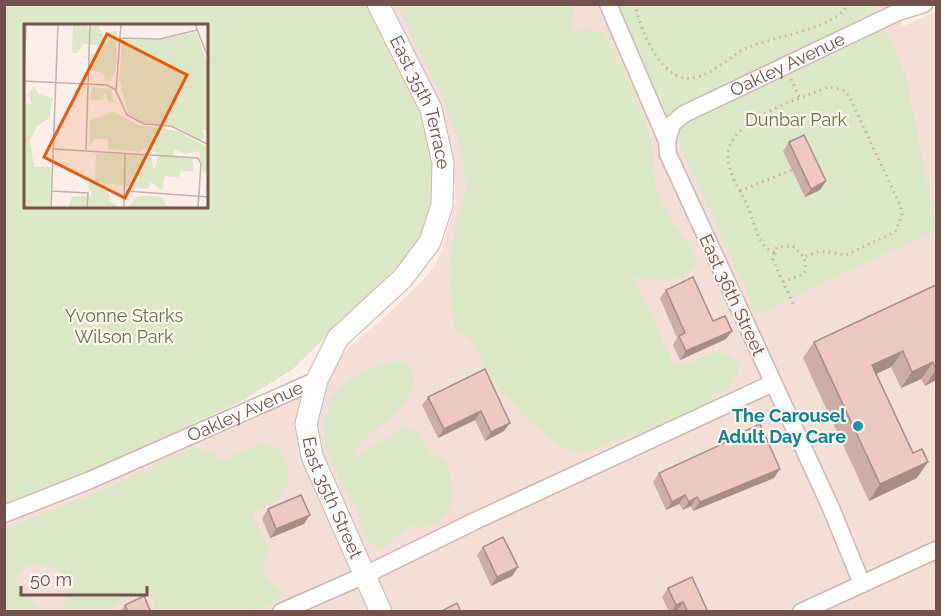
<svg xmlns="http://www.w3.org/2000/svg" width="941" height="616" font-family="Raleway,sans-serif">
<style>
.residential{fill:#f2dfd7}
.green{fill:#dce7c7;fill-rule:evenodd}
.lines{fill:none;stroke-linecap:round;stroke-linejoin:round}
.minor-casing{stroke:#ceb7b2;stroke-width:19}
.tertiary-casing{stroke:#ceb7b2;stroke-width:23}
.path{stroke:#d3aca5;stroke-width:3;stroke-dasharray:1.5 4.5;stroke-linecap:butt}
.minor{stroke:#fff;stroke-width:16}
.tertiary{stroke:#fff;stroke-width:21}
.wall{fill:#cdada7}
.shaded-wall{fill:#a78d88}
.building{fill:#eec9c2;stroke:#a78d88;stroke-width:1.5}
.culture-dot{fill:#0f9aa8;stroke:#fef4ee;stroke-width:2}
.labels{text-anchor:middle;stroke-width:4.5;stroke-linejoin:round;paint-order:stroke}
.street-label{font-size:18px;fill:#73524e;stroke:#fef4ee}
.park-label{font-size:18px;fill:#617847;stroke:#fef4ee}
.culture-label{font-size:18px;font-weight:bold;fill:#0d838f;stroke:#fef4ee;text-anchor:end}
.inset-road{fill:none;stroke:#c5b0aa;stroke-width:1.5}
.view{fill:#e8590c;fill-opacity:0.15;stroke:#e8590c;stroke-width:3}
.inset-edge{fill:none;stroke:#73524e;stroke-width:3}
</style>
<rect width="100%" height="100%" fill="#fbefe8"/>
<path class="residential" d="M893 4 903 26 936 12V611H5L4 524 259 414 333 370 349 347 384 318 427 276 438 260 456 201 452 154 438 105 391 5Z"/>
<g class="green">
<path d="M5 5H371L425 118 433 156 434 190 426 230 411 253 293 369 240 402 89 472 5 503ZM26 26H207V207H26Z"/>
<path d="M398 5H576L572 17V31L591 30 605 33C625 70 645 111 653 153 655 167 653 179 658 193 667 220 690 239 698 265 679 286 657 280 633 278L674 364C702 367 710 337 738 363 741 386 716 396 700 408 678 424 648 431 623 439 609 444 590 453 574 451 551 449 496 389 485 368 472 343 482 346 455 330L449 270 456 223 467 188 460 144 437 86 416 47Z"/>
<path d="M617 5H873L906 76 936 230 756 315Z"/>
<path d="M396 361 409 364C431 408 361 426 351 460L403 428 417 432 432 455 446 460C459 494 454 534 408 526L380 550 367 541 358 521V507L344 490 325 447 324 421 331 398 342 385 360 373Z"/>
<path d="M262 444 277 448 287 467 290 481 279 498 252 515 269 547 263 568 269 580 281 590C281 596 280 599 276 603 257 616 180 612 155 611L151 595C133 594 121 597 111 611H60L68 597 70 579 52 567 34 563 19 572 15 582 37 608 34 611H5V528L101 491 193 447 211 452 226 462 243 450Z"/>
</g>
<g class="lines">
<defs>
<g id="minor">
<path d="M608 4 667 141 668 154 831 508 862 584"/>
<path id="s1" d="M667 141 672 124 684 114 898 12 924 4"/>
<path id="s2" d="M4 514 88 481 317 380"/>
<path d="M281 612 365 575 475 521 773 383"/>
<path d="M801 612 936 550"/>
</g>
<g id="tertiary">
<path id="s3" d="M378 4 431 109 443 163 442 205 430 242 403 278 338 338 317 380 306 424 312 456 381 612"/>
</g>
</defs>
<use href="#minor" class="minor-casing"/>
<use href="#tertiary" class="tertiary-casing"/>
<g class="path">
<path d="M635 4C640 29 658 73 684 78 707 82 729 55 749 47 775 36 835 29 849 4"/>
<path d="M791 79 800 99"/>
<path d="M740 191 792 170"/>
<path d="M774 253C755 243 755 221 746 203 740 191 732 178 729 165 717 122 798 100 828 87L843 90 849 96 901 207 902 216 895 232 846 255 820 251 804 257"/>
<path d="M783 282 804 274 806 270 804 257 793 246 777 247 773 260 793 304"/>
</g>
<use href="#minor" class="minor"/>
<use href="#tertiary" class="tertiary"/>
</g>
<g class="wall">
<path d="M789 142 826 181 820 190 805 197 783 151Z"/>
<path d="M936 285V380L925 386 921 379 901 388 891 367 876 374 917 478 869 501 803 358 814 342Z"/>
<path d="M666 290 713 321 726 339 680 360 673 345 677 338 660 298Z"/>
<path d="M485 369 504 431 485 441 475 420 438 438 422 405 428 397Z"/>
<path d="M741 433 774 478 693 511 691 506 683 510 679 504 666 510 653 482 659 473 738 437Z"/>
<path d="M268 509 304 524 270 538 262 518Z"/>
<path d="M483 547 518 567 512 576 491 586 477 555Z"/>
<path d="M668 588 707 610 706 612H678L677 611 669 612 662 597Z"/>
<path d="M125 605 151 612H120Z"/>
</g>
<g class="shaded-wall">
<path d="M826 181 820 190 805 197 811 189Z"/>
<path d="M732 331 726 339 680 360 686 351Z"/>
<path d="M903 351 891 367 861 381 872 365Z"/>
<path d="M933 362 921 379 901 388 912 372Z"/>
<path d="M936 369V380L925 386Z"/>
<path d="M481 411 475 420 438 438 444 429Z"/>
<path d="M510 423 504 431 485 441 491 432Z"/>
<path d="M928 462 917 478 869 501 880 484Z"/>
<path d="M780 469 774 478 693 511 700 502Z"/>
<path d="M685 495 679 504 666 510 672 502Z"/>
<path d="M697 497 691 506 683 510 689 502Z"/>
<path d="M310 515 304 524 270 538 276 529Z"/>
<path d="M518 567 512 576 491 586 497 577Z"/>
<path d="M683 602 677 611 671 612 676 605Z"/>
</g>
<g class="building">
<path d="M804 135 826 181 811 189 789 142Z"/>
<path d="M693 277 713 321 725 316 732 331 686 351 679 336 685 333 666 290Z"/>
<path d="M936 285V369L933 362 912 372 903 351 872 365 913 453 922 449 928 462 880 484 814 342Z"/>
<path d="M485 369 510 423 491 432 481 411 444 429 428 397Z"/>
<path d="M760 424 780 469 700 502 697 497 689 502 685 495 672 502 659 473 742 435 741 433Z"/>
<path d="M301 495 310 515 276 529 268 509Z"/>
<path d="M503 537 518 567 497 577 483 547Z"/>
<path d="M692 577 707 610 703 612H688L683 602 676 605 668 588Z"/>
<path d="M144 596 151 612H128L125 605Z"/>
<path d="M457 603 461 612H440Z"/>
</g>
<circle class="culture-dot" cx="858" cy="426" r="6"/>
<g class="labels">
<g class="street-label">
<text dy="6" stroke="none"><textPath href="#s1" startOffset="148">Oakley Avenue</textPath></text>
<text dy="6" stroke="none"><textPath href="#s3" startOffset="108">East 35th Terrace</textPath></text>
<text transform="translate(732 295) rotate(65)" y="6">East 36th Street</text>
<text dy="6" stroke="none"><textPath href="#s2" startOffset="262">Oakley Avenue</textPath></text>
<text dy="6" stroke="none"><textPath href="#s3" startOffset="558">East 35th Street</textPath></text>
</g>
<g class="park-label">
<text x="796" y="126">Dunbar Park</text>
<text x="124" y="322">Yvonne Starks<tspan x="124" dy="21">Wilson Park</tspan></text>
</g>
<g class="culture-label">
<text x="846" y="422">The Carousel<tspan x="846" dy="21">Adult Day Care</tspan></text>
</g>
</g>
<g transform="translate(24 24)">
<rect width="184" height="184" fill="#fbefe8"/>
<path d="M49 0H62L64 4 74 1 83 21 87 15H81V9L93 7 92 46 86 57H81L79 49 66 46 67 30 77 29 73 21 59 20 53 29H48ZM172 8 184 40V106H177L181 113 176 116 153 103 119 99 105 91 95 55 98 16 140 15ZM10 62 14 70 29 74 25 94 13 102 6 116 10 143H27L26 184H0V79L8 80 4 70ZM68 63 87 65 90 78 85 79 80 67 79 76H66ZM90 88 114 101 154 107 184 124V149L179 148 175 127 161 130 151 125 149 133 168 135 170 147 156 148 155 153 141 152 138 166 127 158 123 165 71 158 72 129 123 131 128 134 129 146 132 142 134 130 121 124 115 128 84 125V115H71L65 123 66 96ZM67 158 83 164 87 178 97 184H44L48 173 67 171 64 161ZM123 172 138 173 143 182 159 184H105L112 173Z" fill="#dce7c7"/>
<path class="inset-road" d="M97 0 92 67 103 91 120 100 147 102 185 121M171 0 185 36M96 14 136 15 173 6M0 48 2 0M0 57 83 61 92 66M30 125 174 134 177 140 174 184M62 126 66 0M27 167 64 169 63 184M102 167 185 173M27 184 34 0M100 184 101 129"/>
<path class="view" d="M83 10 163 51 101 174 20 133Z"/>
<rect width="184" height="184" class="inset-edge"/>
</g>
<rect width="941" height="616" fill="none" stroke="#73524e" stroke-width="12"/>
<path d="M21 586v9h126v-9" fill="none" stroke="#73524e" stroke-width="3"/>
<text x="30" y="586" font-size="18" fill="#73524e" stroke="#fef4ee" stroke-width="4.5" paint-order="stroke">50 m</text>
</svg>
